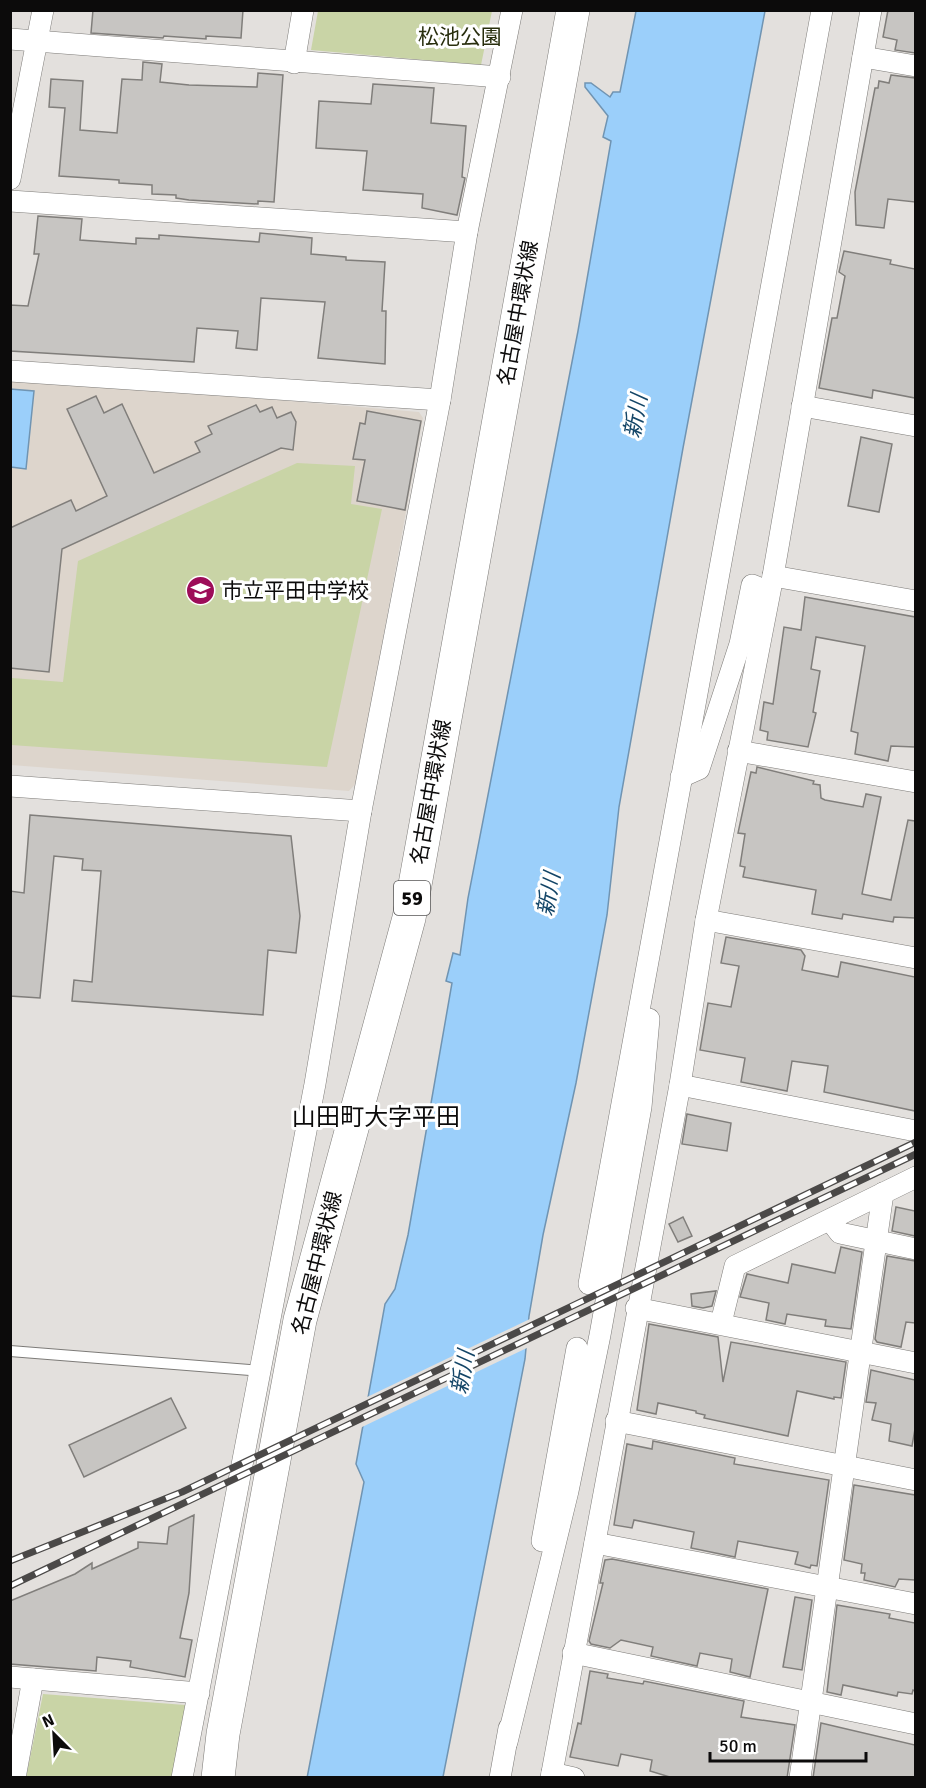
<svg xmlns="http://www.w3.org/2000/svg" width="926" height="1788" font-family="Signika,'Noto Sans JP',sans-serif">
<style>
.built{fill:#ddd5cc}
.green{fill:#c9d4a6}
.water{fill:#9bcffa;stroke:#7094b2;stroke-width:1.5}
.pier{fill:#e3e0dd}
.building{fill:#c7c5c2;stroke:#807e7b;stroke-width:1.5}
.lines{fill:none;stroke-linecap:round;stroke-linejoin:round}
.service-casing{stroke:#7d7b78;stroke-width:12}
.minor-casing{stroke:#7d7b78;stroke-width:22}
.primary-casing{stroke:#7d7b78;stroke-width:34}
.service{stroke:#fff;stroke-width:10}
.minor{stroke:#fff;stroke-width:21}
.primary{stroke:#fff;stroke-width:33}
.rail-casing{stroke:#4b4948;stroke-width:7}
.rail{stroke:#fff;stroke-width:4.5;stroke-dasharray:14;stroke-linecap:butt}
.labels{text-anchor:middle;stroke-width:6;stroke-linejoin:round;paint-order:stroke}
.shield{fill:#fff;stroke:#555454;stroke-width:1.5}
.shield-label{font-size:20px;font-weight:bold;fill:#0c0b0b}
.park-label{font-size:21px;fill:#282e0d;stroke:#fff}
.street-label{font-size:21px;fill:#0c0b0b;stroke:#fff}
.poi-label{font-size:21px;fill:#0c0b0b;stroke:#fff;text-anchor:start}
.water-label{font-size:22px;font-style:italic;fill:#134567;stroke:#fff}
.quarter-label{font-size:24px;fill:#0c0b0b;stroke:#fff}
</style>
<rect width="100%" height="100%" fill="#e3e0dd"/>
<path class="built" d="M10 377 419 412 423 418 357 782 349 791 11 765Z"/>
<g class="green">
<path d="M318 11V10L492 11 481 65 311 50Z"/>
<path d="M297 463 355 466 351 504 382 509 327 767 11 745 12 678 63 682 78 561Z"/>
<path d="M43 1694 185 1705 174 1777 26 1778Z"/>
</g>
<g class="water">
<path d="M636 11H765L683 448 619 807 607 915 576 1083 543 1235 529 1316 525 1359 443 1777 307 1778 364 1482 356 1464 385 1304 395 1289 408 1235 452 983 446 981 453 953 460 955 468 898 578 331 611 141 603 137 608 116 585 87V83H591L610 97 613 92H620Z"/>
<path d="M10 389 34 391 26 469 11 467Z"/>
</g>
<path class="pier" d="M532 1318 529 1347 360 1428 365 1398Z"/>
<g class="building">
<path d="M93 10H243L241 38 206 36V39L164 36 163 38 91 33Z"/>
<path d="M888 10H915V53L895 50 897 40 883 37Z"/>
<path d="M143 62 162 64 160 82 189 85 257 87 258 73 283 75 274 202 258 201V204L189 200 176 198V195L152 194V185L119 183V180L59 176 65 108 49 107 51 79 83 81 80 130 117 133 122 79 142 80Z"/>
<path d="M891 75 915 78V202L888 199 884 228 856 225 855 192 875 88H878L879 81 889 83Z"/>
<path d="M373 84 434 88 431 123 466 126 462 177 465 178 457 215 422 208 423 194 363 190 367 151 316 148 319 101 371 104Z"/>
<path d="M38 216 82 219 80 240 136 244V238L159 239V235L259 242 260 233 312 238 311 254 346 257V260L385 262 382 311H386L385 364 318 358 325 302 261 298 257 350 236 348 238 331 197 328 194 362 10 351V305L28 306 39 254H34Z"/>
<path d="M844 251 891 260 890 264 915 269V398L873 390 872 398 819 388 832 318H837L845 276 839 272Z"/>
<path d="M96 396 104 413 122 404 154 473 200 452 195 442 212 434 208 426 256 405 260 412 272 407 277 418 291 412 296 422 293 450 281 448 62 549 49 672 10 668V528L71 500 76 511 107 496 67 409Z"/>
<path d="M367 411 421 421 405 510 357 501 365 460 353 459 360 423 365 424Z"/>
<path d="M861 437 892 444 879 512 848 506Z"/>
<path d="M805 597 915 617V747L891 746 888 761 855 754 858 733 851 731 865 646 816 637 811 669 820 671 813 712 816 713 808 747 767 740 768 732 760 730 764 702 773 704 784 627 801 630Z"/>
<path d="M757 767 814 781 813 784 820 785 821 798 825 800 863 807 866 794 881 797 862 894 891 900 908 820 915 821V918L894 917 893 922 843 914 842 919 812 914 816 890 743 877 745 867 740 866 745 834 738 833 751 772 756 773Z"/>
<path d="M30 815 291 836 300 916 296 953 268 950 263 1015 72 1001 74 980 92 982 101 871 82 870 83 859 54 856 40 998 10 996V891L24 893Z"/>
<path d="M726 937 801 950 805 956 802 970 838 977 841 962 915 977V1111L824 1092 828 1066 792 1061 787 1091 741 1082 745 1058 700 1050 708 1003 731 1007 739 966 721 963Z"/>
<path d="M687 1114 731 1123 727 1151 682 1144Z"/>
<path d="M896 1207 915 1211V1236L892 1231Z"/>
<path d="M683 1217 692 1236 678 1242 669 1224Z"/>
<path d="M841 1247 862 1252 851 1329 825 1326 826 1320 787 1314 785 1324 766 1320 769 1303 740 1297 747 1274 788 1283 792 1264 835 1273Z"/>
<path d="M887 1256 915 1261V1323L906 1322 901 1347 877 1342 875 1339Z"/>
<path d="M716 1291 712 1306 703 1308 692 1306 691 1294Z"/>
<path d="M649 1324 718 1337 723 1382 731 1342 846 1362 841 1398 834 1397V1399L797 1391 788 1436 704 1418 705 1415 696 1413V1411L658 1403 656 1414 637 1410Z"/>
<path d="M871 1370 915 1380V1429L912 1446 889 1441 891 1424 872 1420 876 1403 866 1402Z"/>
<path d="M171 1398 186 1428 84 1477 69 1445Z"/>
<path d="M653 1441 735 1458 734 1464 829 1480 817 1566 811 1565 810 1568 795 1564 798 1552 738 1541 735 1557 691 1548 694 1532 634 1520 632 1528 614 1525 627 1444 652 1449Z"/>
<path d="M854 1485 915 1495V1580L899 1579 895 1587 864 1580 865 1573H861L862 1564 844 1560Z"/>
<path d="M194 1515 189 1593 180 1638 192 1640 185 1677 130 1667 131 1661 97 1657 96 1671 10 1664V1601L75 1574 92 1563V1569L138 1548V1542L167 1544 169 1527Z"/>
<path d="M612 1559 768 1589 750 1677 730 1672 732 1659 700 1653 697 1666 651 1656 653 1647 621 1640 610 1648 591 1644 589 1641 603 1583H600L605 1560Z"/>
<path d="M795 1597 812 1600 802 1670 783 1667Z"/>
<path d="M837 1605 890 1614 889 1618 915 1623V1691L913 1690 912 1694 898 1692 897 1696 843 1685 841 1695 827 1692Z"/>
<path d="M590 1671 608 1674 607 1678 643 1684 644 1681 744 1701 741 1717 795 1725 787 1778H673L650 1771 652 1760 621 1754 618 1766 570 1757 578 1723 581 1724Z"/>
<path d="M821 1723 915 1745V1778H813Z"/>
</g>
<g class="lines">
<defs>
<path id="service" d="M10 1351 261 1371"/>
<g id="minor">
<path d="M10 39 500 77"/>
<path d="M863 57 916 66"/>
<path d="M294 63 303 10"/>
<path d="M10 179 43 10"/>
<path d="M10 201 467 232"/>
<path d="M10 371 440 400"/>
<path d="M802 406 916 426"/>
<path d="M773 576 916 601"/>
<path d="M738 751 916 782"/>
<path d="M681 777 699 769 740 644 752 585 769 592"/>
<path d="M10 786 361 811"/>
<path d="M706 920 916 958"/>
<path d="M680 1085 916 1131"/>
<path d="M830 1220 840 1233 916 1249"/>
<path d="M589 1284 822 10"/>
<path d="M636 1308 916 1363"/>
<path d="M721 1323 735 1266 916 1177"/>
<path d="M616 1421 916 1480"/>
<path d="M542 1541 577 1348"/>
<path d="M595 1543 916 1604"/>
<path d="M573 1653 916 1724"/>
<path d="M10 1677 199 1693"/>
<path d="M507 1742 568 1491 600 1335 641 1107 649 1019"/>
<path d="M552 1773 574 1778"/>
<path d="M15 1778 33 1679"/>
<path d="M182 1778 315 1084 361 811 440 400 467 232 512 10"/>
<path d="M500 1778 509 1728"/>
<path d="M551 1778 680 1085 706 920 773 576 871 10"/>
<path d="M800 1778 883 1193"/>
</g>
<path id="primary" d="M218 1778 223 1734 300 1320 409 918 573 10"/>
</defs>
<use href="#service" class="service-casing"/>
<use href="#minor" class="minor-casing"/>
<use href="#primary" class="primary-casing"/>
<use href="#service" class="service"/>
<use href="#minor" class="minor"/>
<use href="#primary" class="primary"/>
<defs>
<g id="rail">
<path d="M10 1561 182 1492 916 1142"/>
<path d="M10 1586 916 1154"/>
</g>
</defs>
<use href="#rail" class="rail-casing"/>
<use href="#rail" class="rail"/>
</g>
<defs>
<symbol id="school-disc" viewBox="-11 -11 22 22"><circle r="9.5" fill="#9d0d59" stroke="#fff"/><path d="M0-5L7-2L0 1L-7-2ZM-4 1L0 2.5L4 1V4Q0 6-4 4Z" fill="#fff"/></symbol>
</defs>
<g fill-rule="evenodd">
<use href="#school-disc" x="184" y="574" width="33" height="33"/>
</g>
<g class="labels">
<rect class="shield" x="394" y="881" width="36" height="34" rx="4.5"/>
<g class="shield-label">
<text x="412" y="905">59</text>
</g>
<g class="park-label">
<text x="460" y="44">松池公園</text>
</g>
<g class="street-label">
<text transform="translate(518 313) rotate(-80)" y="7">名古屋中環状線</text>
<text transform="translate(431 792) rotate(-80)" y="7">名古屋中環状線</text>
<text transform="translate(317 1263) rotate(-76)" y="7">名古屋中環状線</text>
</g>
<g class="poi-label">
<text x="222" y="598">市立平田中学校</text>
</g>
<g class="water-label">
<text transform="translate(635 416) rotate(-80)" y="8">新川</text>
<text transform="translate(548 894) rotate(-80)" y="8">新川</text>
<text transform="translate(462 1372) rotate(-80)" y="8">新川</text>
</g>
<g class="quarter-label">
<text x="376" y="1125">山田町大字平田</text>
</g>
</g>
<rect width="926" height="1788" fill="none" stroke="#0c0b0b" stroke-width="24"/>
<g transform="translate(54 1734) rotate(336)" stroke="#ffffff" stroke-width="4.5" paint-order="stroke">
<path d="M0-4.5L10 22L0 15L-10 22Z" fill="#0c0b0b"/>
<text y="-9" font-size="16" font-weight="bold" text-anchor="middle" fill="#0c0b0b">N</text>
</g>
<path d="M710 1752v9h156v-9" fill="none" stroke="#0c0b0b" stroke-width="3"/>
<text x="719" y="1752" font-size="18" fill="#0c0b0b" stroke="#ffffff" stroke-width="4.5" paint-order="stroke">50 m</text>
</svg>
